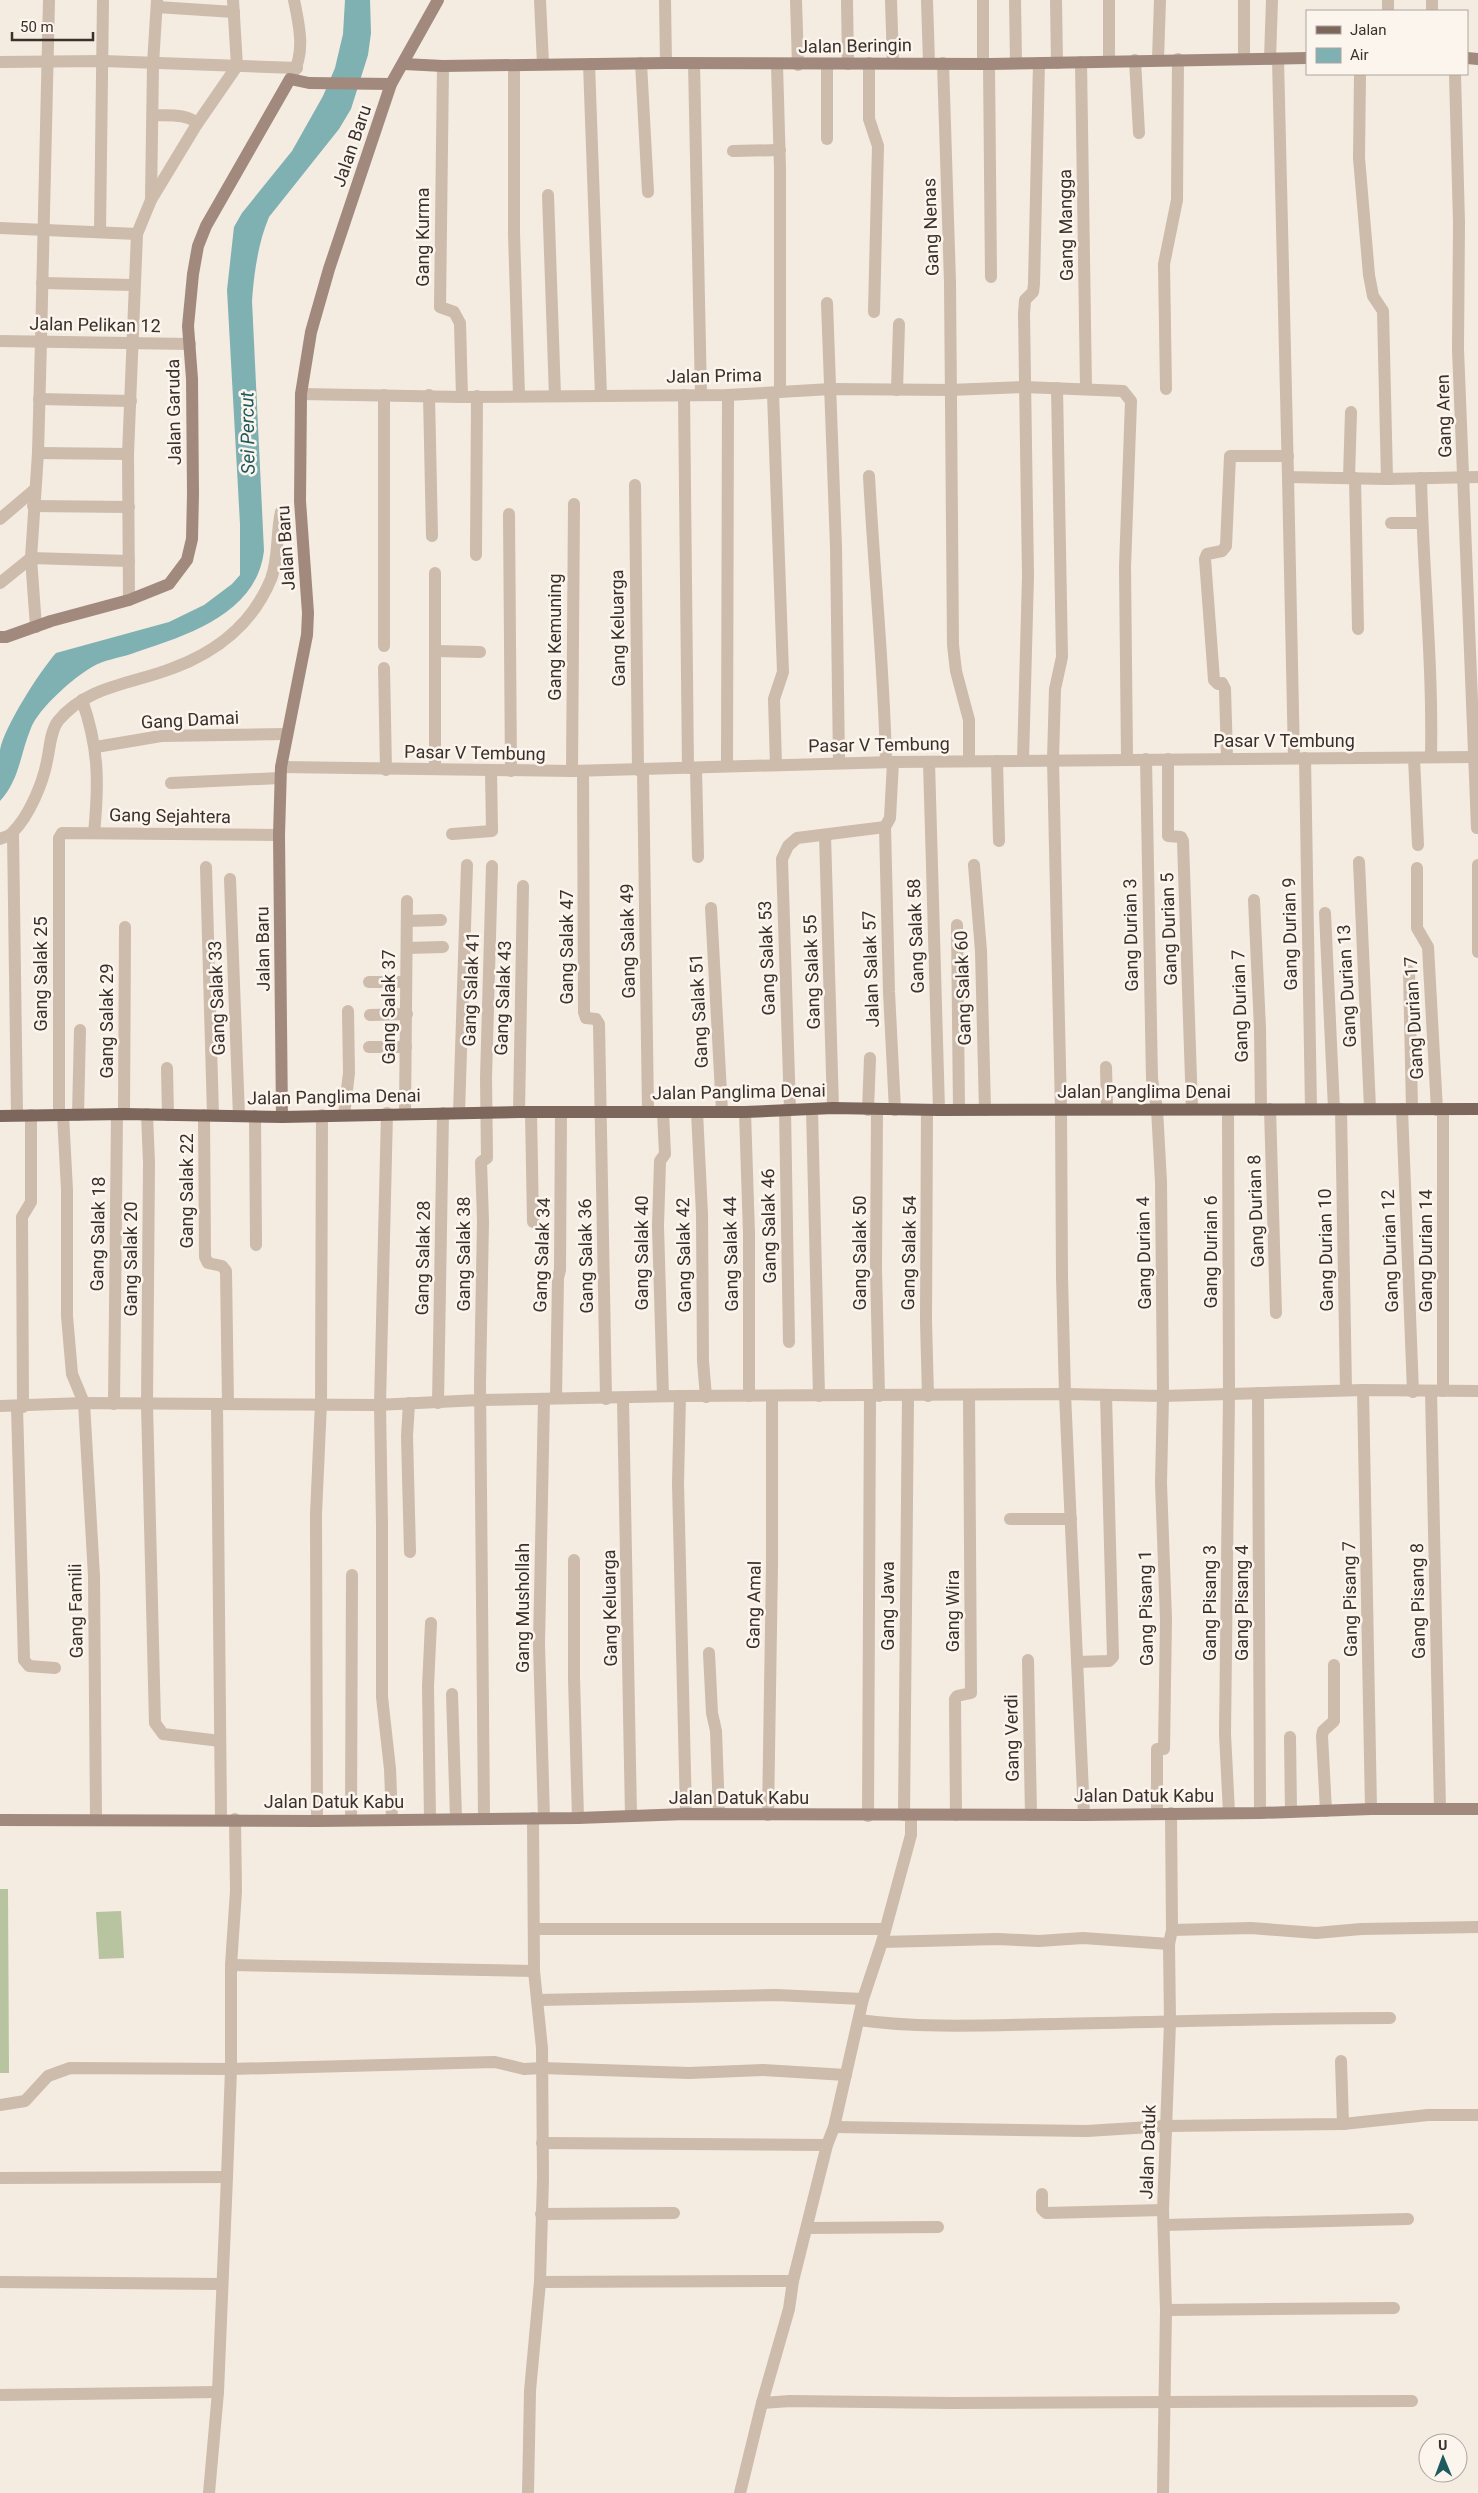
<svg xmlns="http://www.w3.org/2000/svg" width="1478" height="2493" font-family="Roboto,sans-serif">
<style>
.green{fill:#b8c4a0}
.water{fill:#7fb0b2}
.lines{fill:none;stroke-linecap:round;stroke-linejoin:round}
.street{stroke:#cdbbac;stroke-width:12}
.secondary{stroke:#a18a7d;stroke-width:12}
.primary{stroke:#7d675c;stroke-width:12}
.labels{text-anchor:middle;stroke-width:5;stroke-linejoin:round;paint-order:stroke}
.street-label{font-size:18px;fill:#3b302b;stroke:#fbf5ee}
.water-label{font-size:19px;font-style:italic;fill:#1f5a5e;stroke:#fbf5ee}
</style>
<rect width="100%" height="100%" fill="#f4ebe1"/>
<g class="green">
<path d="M0 1889H8L9 2073H0Z"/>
<path d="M121 1911 124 1958 99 1959 96 1912Z"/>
</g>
<path class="water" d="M345 0H370L371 33 368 55 351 109 339 129 269 217C258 243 254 273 252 301L264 551C256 616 184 636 131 654 118 658 104 660 92 667 73 678 39 708 31 728 20 754 20 779 0 801 0 785 0 766 0 750 4 727 40 671 56 653L169 622 204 605 232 584 240 575V524L227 290 234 227 242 213 292 151 323 96 335 68 343 34Z"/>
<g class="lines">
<g class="street">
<path d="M540 0 543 64"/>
<path d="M665 0 666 63"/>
<path d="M796 0 798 65"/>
<path d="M847 0 848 64"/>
<path d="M891 0 893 63"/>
<path d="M927 0 929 63"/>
<path d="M983 0V64"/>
<path d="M1015 0 1016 63"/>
<path d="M1056 0 1057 63"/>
<path d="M1109 0V61"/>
<path d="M1388 0V11"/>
<path d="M1432 0V11"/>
<path d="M157 7 234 12"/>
<path d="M1158 59 1160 0"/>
<path d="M1244 59V0"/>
<path d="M1270 59 1272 0"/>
<path d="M1278 59 1288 477 1387 479 1478 477"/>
<path d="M1135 60 1139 133"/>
<path d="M0 62 103 61 297 68"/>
<path d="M1081 62 1086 388"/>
<path d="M641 63 648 192"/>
<path d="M694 63 701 395"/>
<path d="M869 63V119L878 146 874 312"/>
<path d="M943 63 950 282 953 645 956 671 969 720V761"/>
<path d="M589 64 601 396"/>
<path d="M777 64 780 169V392"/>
<path d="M989 64 991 277"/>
<path d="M443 66 440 307 454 312 460 323 462 397"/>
<path d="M514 66V233L519 396"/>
<path d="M1360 74 1359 158 1369 275 1373 296 1383 311 1387 479"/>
<path d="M1455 74 1459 223 1458 349 1477 828"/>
<path d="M292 75C306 53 299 24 294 0"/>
<path d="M153 115C166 116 188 113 197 124"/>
<path d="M827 139V64"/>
<path d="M733 151 780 150"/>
<path d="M548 195 555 396"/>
<path d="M151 200 153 64 157 0"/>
<path d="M0 228 137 234"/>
<path d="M100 231 103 0"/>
<path d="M42 283 134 285"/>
<path d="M827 303 836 547 839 763"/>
<path d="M0 341 190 344"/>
<path d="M1057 388 1062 657 1055 689 1053 760 1061 1110 1062 1277 1065 1394 1084 1815"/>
<path d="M1166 389 1164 264 1177 200 1178 59"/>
<path d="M897 390 899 324"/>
<path d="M773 393 783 672 774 699 776 765"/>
<path d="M301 394 462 397 728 395 831 389 950 390 1024 387 1123 391 1131 401 1125 567 1127 759"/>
<path d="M384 395V646"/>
<path d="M429 395 432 536"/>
<path d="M684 395 688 768"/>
<path d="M39 399 131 401"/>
<path d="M38 453 128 454"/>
<path d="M869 476C874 572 884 667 886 762"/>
<path d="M1288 477 1294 758"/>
<path d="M1349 478 1351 412"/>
<path d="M1355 478 1358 629"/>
<path d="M1421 478C1423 571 1433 664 1431 757"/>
<path d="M635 485 638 770"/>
<path d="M33 506 129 507"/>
<path d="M509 514 511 771"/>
<path d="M0 519 34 490"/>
<path d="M1391 523H1422"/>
<path d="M476 555 477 396"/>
<path d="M0 583 31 558 129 561"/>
<path d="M129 600 128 454 137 234 151 200 197 124 237 66 233 0"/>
<path d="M36 627 31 558 38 453 41 341 49 0"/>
<path d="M436 651 480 652"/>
<path d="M384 668 386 770"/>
<path d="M82 700C99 748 99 783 94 833"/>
<path d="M96 747 161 736 286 734"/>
<path d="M1227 758 1225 689 1222 683 1218 684 1214 680 1205 559 1207 554 1222 551 1226 546 1230 456H1288"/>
<path d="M1305 758 1311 1109"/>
<path d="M1414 758 1418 845"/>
<path d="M1146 759 1152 1079 1157 1109 1161 1182 1163 1396 1161 1483 1166 1619 1164 1749H1157V1813"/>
<path d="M1168 759V836L1181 837 1183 841 1192 1109"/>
<path d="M1023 760 1028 576 1024 314 1025 300 1033 292 1034 284 1039 63"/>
<path d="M997 761 999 841"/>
<path d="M929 762 939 1110"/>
<path d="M727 766 728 395"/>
<path d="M281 767 572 771 893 762 1478 757"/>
<path d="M696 768 698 857"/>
<path d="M435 769V573"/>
<path d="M643 770 648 1111"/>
<path d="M572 771 574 504"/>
<path d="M583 771 584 1012 586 1018 596 1019 599 1024 606 1399"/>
<path d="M171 783 280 778"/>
<path d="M885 827 889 992 895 1110"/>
<path d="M13 833 17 1115"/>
<path d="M452 834 492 831 491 770"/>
<path d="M825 835 833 1108"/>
<path d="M0 839C4 837 10 836 13 832 29 816 43 783 47 761 50 748 50 732 58 721 88 685 133 684 173 668 217 652 253 623 271 579 279 558 276 533 281 512"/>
<path d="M1359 862 1370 1108"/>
<path d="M974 865 981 951 985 1110"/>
<path d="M1478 865V952"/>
<path d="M206 867 213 1115"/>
<path d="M1417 868V928L1428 947 1437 1110"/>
<path d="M230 879 239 1116"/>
<path d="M1254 900 1260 1028 1261 1110"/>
<path d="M711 908 722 1111"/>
<path d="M1325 913 1334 1109"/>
<path d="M407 921 441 920"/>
<path d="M957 925 959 1110"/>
<path d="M407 948 443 947"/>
<path d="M1409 971 1412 1109"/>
<path d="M369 982H406"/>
<path d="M370 1015 407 1014"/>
<path d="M369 1047H406"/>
<path d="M1106 1067 1107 1109"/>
<path d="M167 1068 168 1115"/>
<path d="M812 1109 819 1396"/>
<path d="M1270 1109 1276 1313"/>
<path d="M1341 1109 1346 1390"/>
<path d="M1402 1109 1413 1392"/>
<path d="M785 1110 789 1342"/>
<path d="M790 1110 782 859 788 846 797 838 885 827 890 818 893 762"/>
<path d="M868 1110 870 1058"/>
<path d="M877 1110 876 1267 879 1396"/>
<path d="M927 1110 926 1321 928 1396"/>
<path d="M1228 1110 1229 1394 1225 1734 1229 1813"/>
<path d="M1443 1110V1391"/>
<path d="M519 1112 523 886"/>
<path d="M531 1112 533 1222"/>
<path d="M697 1112 702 1214 703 1361 706 1397"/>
<path d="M745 1112 749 1234V1396"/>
<path d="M387 1113 380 1405 382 1525V1697L390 1769 392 1820"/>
<path d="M405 1113 407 901"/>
<path d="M459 1113 467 865"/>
<path d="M124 1114 125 927"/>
<path d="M147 1114 149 1163 147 1405 155 1723 163 1734 220 1741"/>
<path d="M59 1115V838L62 833 279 835"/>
<path d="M63 1115 67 1190V1316L72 1374 84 1403 94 1576 96 1819"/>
<path d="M78 1115 80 1030"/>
<path d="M204 1115 205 1257 208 1263 222 1266 226 1271 228 1404"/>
<path d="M344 1115 349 1073 348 1011"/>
<path d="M255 1116 256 1245"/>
<path d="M1363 1390 1371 1809"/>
<path d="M1431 1391 1440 1809"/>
<path d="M1258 1393 1260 1813"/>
<path d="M663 1396 658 1226 660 1161 665 1154 663 1112"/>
<path d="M680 1396 678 1483 686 1814"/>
<path d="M556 1398 558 1278 560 1270 561 1113"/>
<path d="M544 1399 539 1644 544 1818"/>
<path d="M623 1399 631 1816"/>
<path d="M409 1403 407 1436 410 1552"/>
<path d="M438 1403 443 1113"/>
<path d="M114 1404 117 1114"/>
<path d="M217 1404 221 1819"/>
<path d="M0 1406 84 1403 376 1405 480 1400 680 1396 1065 1394 1163 1396 1363 1390 1478 1391"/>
<path d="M17 1407 24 1660 29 1666 55 1668"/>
<path d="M23 1407 22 1217 31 1202V1115"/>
<path d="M1010 1519H1071"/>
<path d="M574 1560V1678L578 1818"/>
<path d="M709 1653 712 1713 716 1731 719 1814"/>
<path d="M1028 1660 1031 1815"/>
<path d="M1077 1662 1109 1661 1113 1657 1106 1395"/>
<path d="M452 1694 456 1818"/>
<path d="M1290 1737 1291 1812"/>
<path d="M1326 1811 1322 1736 1323 1731 1334 1721V1665"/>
<path d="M768 1815 772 1565V1396"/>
<path d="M904 1815 908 1397"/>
<path d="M956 1815 955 1699 957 1696 971 1693 969 1395"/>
<path d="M868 1816 870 1396"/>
<path d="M484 1818 480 1383 483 1221 481 1162 487 1158 486 1078 492 866"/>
<path d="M533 1818 534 1971 542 2048 543 2179 540 2282 793 2281"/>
<path d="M430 1819 428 1686 431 1623"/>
<path d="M351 1820 352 1575"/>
<path d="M317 1821 316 1514 321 1403 322 1115"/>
<path d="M535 1929H885"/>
<path d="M1172 1930 1251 1928 1316 1933 1361 1929 1478 1927"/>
<path d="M882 1942 998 1939 1039 1941 1083 1938 1169 1944"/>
<path d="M231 1965 534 1971"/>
<path d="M538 2000 776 1995 863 1999"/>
<path d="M859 2020C924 2029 991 2025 1056 2024 1168 2022 1279 2018 1390 2018"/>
<path d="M1341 2061 1343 2124"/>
<path d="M0 2105 25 2101 48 2076 70 2068 231 2069 495 2062 524 2069 542 2068 689 2073 763 2070 846 2075"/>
<path d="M834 2127 1087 2131 1166 2126 1343 2124 1428 2115H1478"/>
<path d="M542 2143 827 2145"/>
<path d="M0 2178 227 2177"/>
<path d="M1042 2194V2209L1046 2213 1163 2210"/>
<path d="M541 2214 674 2213"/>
<path d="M1164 2225 1408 2219"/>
<path d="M807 2228 938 2227"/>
<path d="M0 2282 222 2284"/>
<path d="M1166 2310 1394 2308"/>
<path d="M0 2395 218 2392"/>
<path d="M762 2403 790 2401 951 2403 1412 2401"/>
<path d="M209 2493 218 2392 227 2177 231 2069V1965L236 1891 235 1819"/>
<path d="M528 2493 530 2391 540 2282"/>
<path d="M740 2493 762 2403 789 2309 793 2281 827 2145 834 2127 863 1999 882 1942 911 1835V1815"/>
<path d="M1163 2493 1166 2310 1163 2210 1170 2022 1169 1944 1172 1930 1171 1813"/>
</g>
<g class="secondary">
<path d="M1467 58 1478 59"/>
<path d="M404 64 443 66 666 63 989 64 1307 58"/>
<path d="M0 637H6L51 621 129 600 169 584 187 560 192 539 193 494 192 379 188 326 193 274 198 246 206 226 290 79 309 83 391 84"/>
<path d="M282 1117 279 835 281 767 307 635 308 613 300 501 301 394 311 332 329 269 391 84 438 0"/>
<path d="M0 1820 317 1821 578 1818 686 1814 1084 1815 1260 1813 1371 1809H1478"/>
</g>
<path class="primary" d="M0 1116 124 1114 282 1117 519 1112H745L833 1108 939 1110 1478 1109"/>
</g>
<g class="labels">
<g class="street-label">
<text transform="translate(855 46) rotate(-1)" y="6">Jalan Beringin</text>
<text transform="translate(352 146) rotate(-71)" y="6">Jalan Baru</text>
<text transform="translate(1066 225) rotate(-91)" y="6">Gang Mangga</text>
<text transform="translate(931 227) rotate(-92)" y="6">Gang Nenas</text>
<text transform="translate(423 237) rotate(-90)" y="6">Gang Kurma</text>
<text transform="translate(95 325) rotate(1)" y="6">Jalan Pelikan 12</text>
<text transform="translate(714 376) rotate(-1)" y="6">Jalan Prima</text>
<text transform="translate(174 412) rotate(-91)" y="6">Jalan Garuda</text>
<text transform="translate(1444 416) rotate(-92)" y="6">Gang Aren</text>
<text transform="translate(286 548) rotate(-94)" y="6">Jalan Baru</text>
<text transform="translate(618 628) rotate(-91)" y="6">Gang Keluarga</text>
<text transform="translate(555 637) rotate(-90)" y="6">Gang Kemuning</text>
<text transform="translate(190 720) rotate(-3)" y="6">Gang Damai</text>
<text x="1284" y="747">Pasar V Tembung</text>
<text transform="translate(879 745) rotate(-1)" y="6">Pasar V Tembung</text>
<text transform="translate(475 753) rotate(1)" y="6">Pasar V Tembung</text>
<text transform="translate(170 816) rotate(1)" y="6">Gang Sejahtera</text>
<text transform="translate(1169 929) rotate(-92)" y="6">Gang Durian 5</text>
<text transform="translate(1290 934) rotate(-91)" y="6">Gang Durian 9</text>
<text transform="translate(1131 935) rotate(-91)" y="6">Gang Durian 3</text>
<text transform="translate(916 936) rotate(-92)" y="6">Gang Salak 58</text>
<text transform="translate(628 941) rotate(-91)" y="6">Gang Salak 49</text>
<text transform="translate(567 947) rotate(-90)" y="6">Gang Salak 47</text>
<text transform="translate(263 949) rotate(-91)" y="6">Jalan Baru</text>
<text transform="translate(767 958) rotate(-92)" y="6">Gang Salak 53</text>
<text transform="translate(871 969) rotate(-92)" y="6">Jalan Salak 57</text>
<text transform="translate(812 972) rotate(-92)" y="6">Gang Salak 55</text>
<text transform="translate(41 974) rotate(-90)" y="6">Gang Salak 25</text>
<text transform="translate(1347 986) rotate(-93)" y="6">Gang Durian 13</text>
<text transform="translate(963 988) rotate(-92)" y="6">Gang Salak 60</text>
<text transform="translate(471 989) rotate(-88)" y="6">Gang Salak 41</text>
<text transform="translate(217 998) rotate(-92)" y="6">Gang Salak 33</text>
<text transform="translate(503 998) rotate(-88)" y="6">Gang Salak 43</text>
<text transform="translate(1240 1006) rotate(-92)" y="6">Gang Durian 7</text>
<text transform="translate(389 1007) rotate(-90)" y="6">Gang Salak 37</text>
<text transform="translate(699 1011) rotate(-93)" y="6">Gang Salak 51</text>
<text transform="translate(1414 1018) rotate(-93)" y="6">Gang Durian 17</text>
<text transform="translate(107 1021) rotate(-90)" y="6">Gang Salak 29</text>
<text transform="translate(739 1092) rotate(-1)" y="6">Jalan Panglima Denai</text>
<text x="1144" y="1098">Jalan Panglima Denai</text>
<text transform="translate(334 1097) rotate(-1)" y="6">Jalan Panglima Denai</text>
<text transform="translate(187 1191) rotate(-90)" y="6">Gang Salak 22</text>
<text transform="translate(1256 1211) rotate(-92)" y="6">Gang Durian 8</text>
<text transform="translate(769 1226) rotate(-91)" y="6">Gang Salak 46</text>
<text transform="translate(98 1234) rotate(-89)" y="6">Gang Salak 18</text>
<text transform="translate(1326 1250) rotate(-91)" y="6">Gang Durian 10</text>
<text transform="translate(1390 1251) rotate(-92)" y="6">Gang Durian 12</text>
<text transform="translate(1426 1251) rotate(-90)" y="6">Gang Durian 14</text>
<text transform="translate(1211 1252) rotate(-90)" y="6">Gang Durian 6</text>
<text transform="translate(642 1253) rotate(-90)" y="6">Gang Salak 40</text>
<text transform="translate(860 1253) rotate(-90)" y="6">Gang Salak 50</text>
<text transform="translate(909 1253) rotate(-89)" y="6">Gang Salak 54</text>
<text transform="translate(1144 1253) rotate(-91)" y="6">Gang Durian 4</text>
<text transform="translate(464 1254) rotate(-90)" y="6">Gang Salak 38</text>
<text transform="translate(731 1254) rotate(-91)" y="6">Gang Salak 44</text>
<text transform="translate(542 1255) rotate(-88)" y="6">Gang Salak 34</text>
<text transform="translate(684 1255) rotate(-91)" y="6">Gang Salak 42</text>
<text transform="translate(586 1256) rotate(-91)" y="6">Gang Salak 36</text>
<text transform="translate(423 1258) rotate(-89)" y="6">Gang Salak 28</text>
<text transform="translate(131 1259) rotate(-90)" y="6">Gang Salak 20</text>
<text transform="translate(1350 1599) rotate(-91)" y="6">Gang Pisang 7</text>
<text transform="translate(1418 1601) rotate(-91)" y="6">Gang Pisang 8</text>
<text transform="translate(1210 1603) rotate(-90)" y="6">Gang Pisang 3</text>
<text transform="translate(1242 1603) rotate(-90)" y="6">Gang Pisang 4</text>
<text transform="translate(754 1605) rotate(-89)" y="6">Gang Amal</text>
<text transform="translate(888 1606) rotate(-90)" y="6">Gang Jawa</text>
<text transform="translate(523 1608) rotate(-90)" y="6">Gang Mushollah</text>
<text transform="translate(610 1608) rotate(-91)" y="6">Gang Keluarga</text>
<text transform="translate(1146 1608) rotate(-91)" y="6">Gang Pisang 1</text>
<text transform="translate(76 1611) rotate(-91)" y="6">Gang Famili</text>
<text transform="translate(953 1611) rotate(-90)" y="6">Gang Wira</text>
<text transform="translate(1012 1738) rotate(-91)" y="6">Gang Verdi</text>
<text x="1144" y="1802">Jalan Datuk Kabu</text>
<text x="739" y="1804">Jalan Datuk Kabu</text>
<text x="334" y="1808">Jalan Datuk Kabu</text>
<text transform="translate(1148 2152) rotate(-88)" y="6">Jalan Datuk</text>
</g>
<g class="water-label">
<text transform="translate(247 433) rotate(-91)" y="7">Sei Percut</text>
</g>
</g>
<rect x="1306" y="10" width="162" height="65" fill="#fbf5ee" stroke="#aea6a0"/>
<rect x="1316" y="26" width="25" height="8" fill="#7d675c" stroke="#aea6a0"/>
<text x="1350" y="35" font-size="15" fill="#3b302b">Jalan</text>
<rect x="1316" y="48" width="25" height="15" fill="#7fb0b2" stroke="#aea6a0"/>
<text x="1350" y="60" font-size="15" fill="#3b302b">Air</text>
<g transform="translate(1443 2458) rotate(359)"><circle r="24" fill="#fbf5ee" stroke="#aea6a0"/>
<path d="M0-4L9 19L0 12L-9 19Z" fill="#1f5a5e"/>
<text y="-8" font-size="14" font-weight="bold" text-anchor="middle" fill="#3b302b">U</text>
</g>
<path d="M12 32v8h81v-8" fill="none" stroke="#3b302b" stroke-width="2.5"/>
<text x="20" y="32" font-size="15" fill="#3b302b" stroke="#fbf5ee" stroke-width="4" paint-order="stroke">50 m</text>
</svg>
